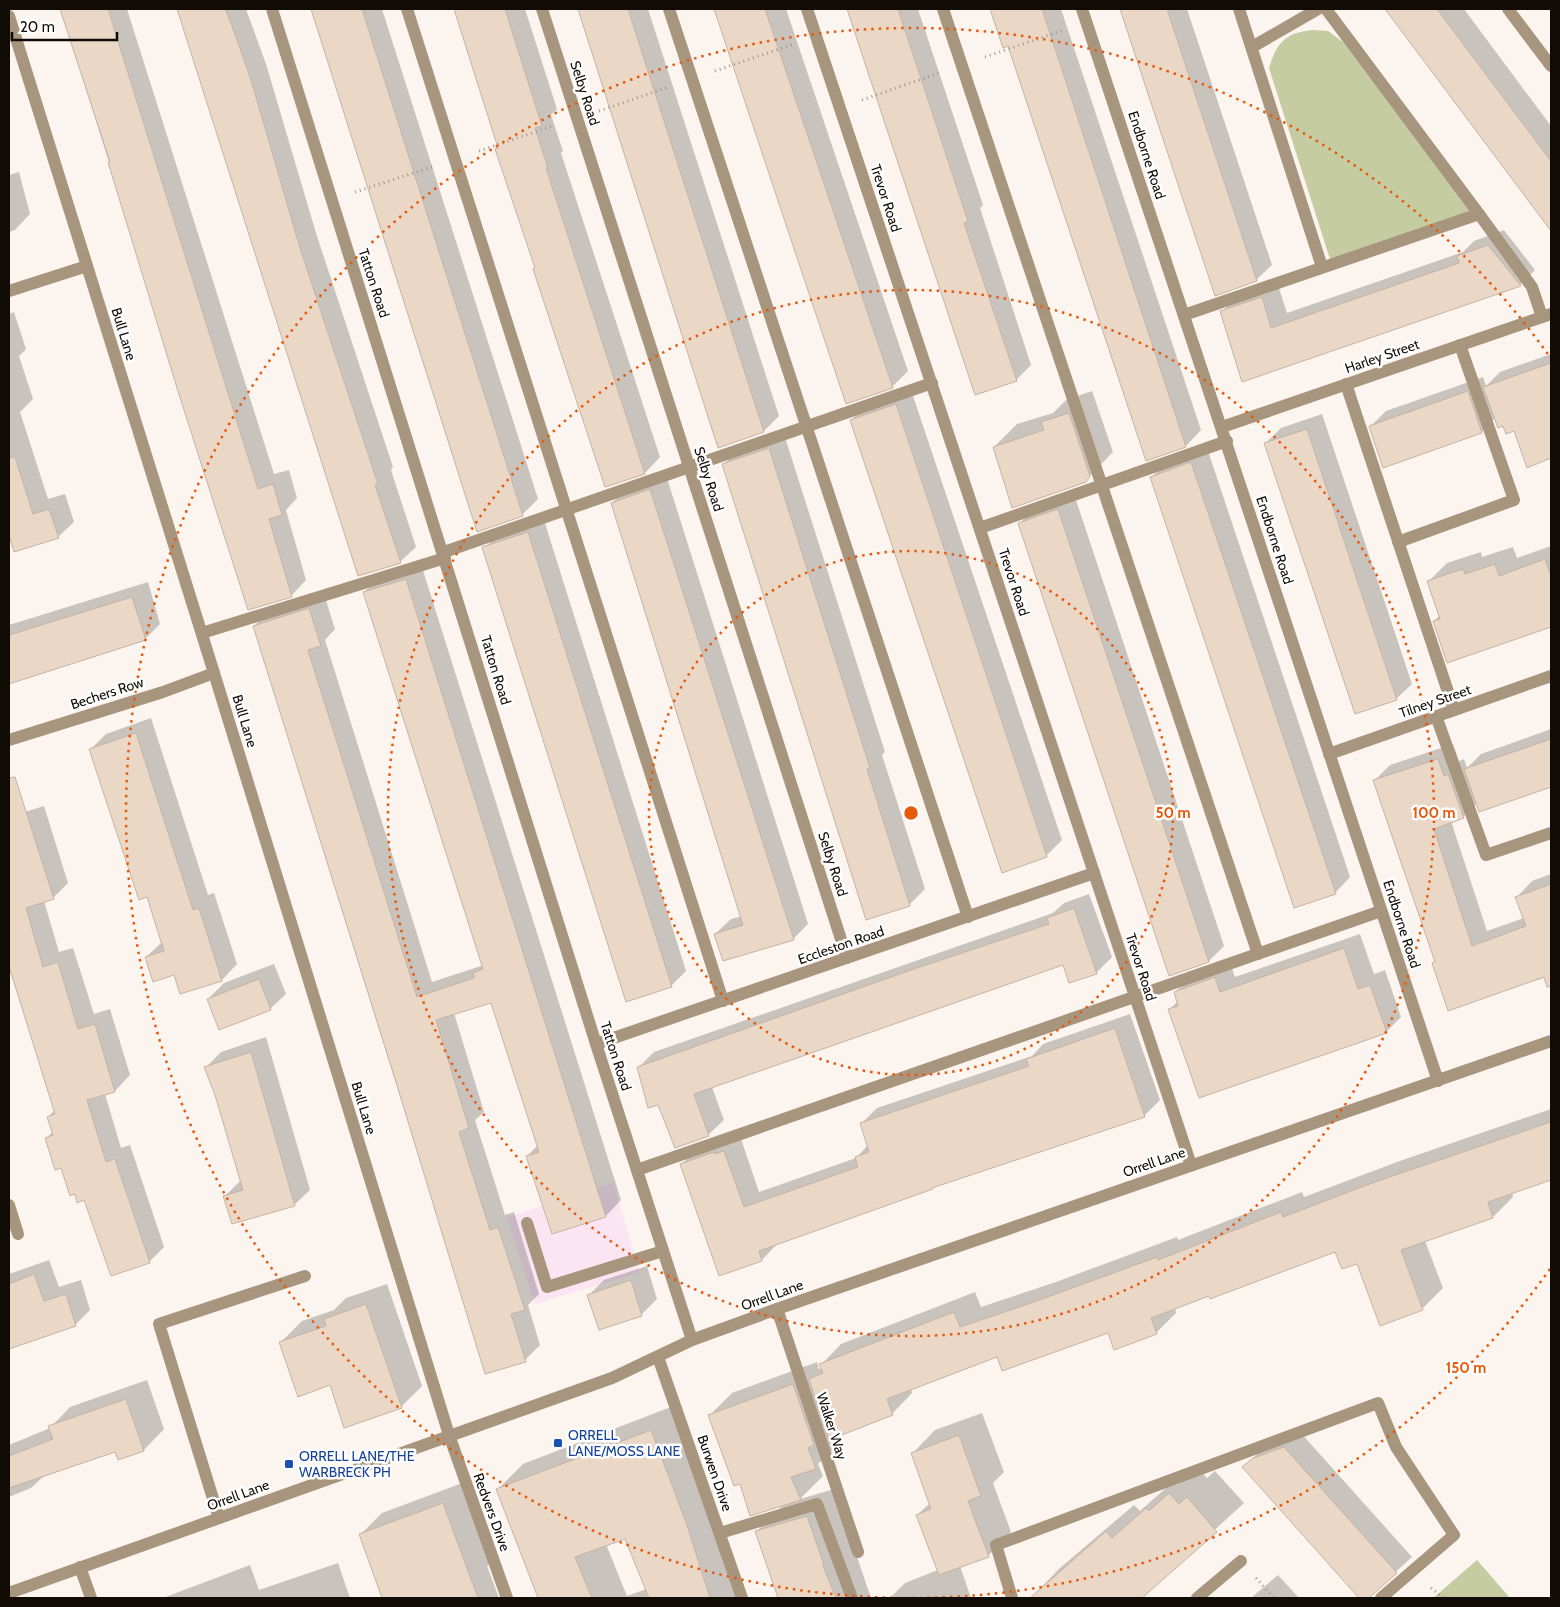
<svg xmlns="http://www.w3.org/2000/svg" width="1560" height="1607" font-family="Cabin,sans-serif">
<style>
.industrial{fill:#fbe5f3}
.green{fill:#c5cca1}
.shadow{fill:#0003;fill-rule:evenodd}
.building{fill:#ead7c6;stroke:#c5b3a3}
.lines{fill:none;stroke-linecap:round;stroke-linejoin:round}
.path{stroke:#9e9691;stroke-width:3;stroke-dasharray:1 4;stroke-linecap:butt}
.minor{stroke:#a8957e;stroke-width:12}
.ring{fill:none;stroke:#e8590c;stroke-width:2.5;stroke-dasharray:2.5 5}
.transit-dot{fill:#1a4fb4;stroke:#fff;stroke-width:2}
.labels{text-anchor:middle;stroke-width:5;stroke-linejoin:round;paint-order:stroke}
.street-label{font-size:14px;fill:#110b06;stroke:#fff}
.transit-label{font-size:14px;fill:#164399;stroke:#fff;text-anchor:start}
.centre{fill:#e8590c;stroke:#fff;stroke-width:2.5}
.ring-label{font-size:15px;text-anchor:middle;font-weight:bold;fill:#e8590c;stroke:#fff;stroke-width:5;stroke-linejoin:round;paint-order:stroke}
</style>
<rect width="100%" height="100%" fill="#fcf4ee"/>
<path class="industrial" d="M613 1183 640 1272 535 1304 507 1217Z"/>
<g class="green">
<path d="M1313 30 1328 31 1343 42 1471 211 1330 259 1269 68C1277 42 1285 33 1313 30Z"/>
<path d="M1477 1560 1510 1598H1433L1439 1593Z"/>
</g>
<g class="shadow">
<path d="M61 9H127L274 474 289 470 297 498 286 510 306 580 291 596 249 609Z"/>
<path d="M178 9H246L266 64 316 233 393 467 391 470 416 547 400 562 187 37Z"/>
<path d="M313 9H382L538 499 522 515 478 530Z"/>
<path d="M455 9H525L557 109 551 115 563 151 561 153 660 457 645 473 606 486 497 149 499 147Z"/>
<path d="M579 9H648L779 416 764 431 719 447Z"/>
<path d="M715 9H786L908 371 892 387 847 403Z"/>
<path d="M848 9H918L983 205 980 208 1031 365 1016 380 976 394Z"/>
<path d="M991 9H1061L1201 430 1186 446 1009 45 1004 46Z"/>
<path d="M1122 9H1187L1272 265 1256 280 1216 294Z"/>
<path d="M1386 9H1464L1551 126V229Z"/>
<path d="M19 172 30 214 15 230 9 232V175Z"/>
<path d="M1504 230 1535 270 1520 285 1243 381 1222 312 1237 296 1277 282 1287 313 1463 252 1474 241Z"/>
<path d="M14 312 26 349 19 356 33 399 20 412 48 499 65 494 74 522 58 537 15 551 9 531V314Z"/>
<path d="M1551 354V458L1528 466 1515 429 1495 418 1482 432 1370 427 1386 411 1483 377 1486 386 1500 372Z"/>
<path d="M911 390 1062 840 1046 856 851 420 867 405Z"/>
<path d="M1092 391 1113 452 1085 481 994 447 1017 424 1053 413 1066 400Z"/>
<path d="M1322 414 1412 684 1396 699 1266 443 1281 428Z"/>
<path d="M784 434 885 752 882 755 925 889 909 905 723 465 739 449Z"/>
<path d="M1207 448 1350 877 1335 893 1152 477 1167 461Z"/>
<path d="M666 475 808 924 793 939 715 934 731 919 742 916 612 503 627 488Z"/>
<path d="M1074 494 1224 946 1209 961 1170 975 1019 524 1035 508Z"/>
<path d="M543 517 686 971 671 986 484 549 499 533Z"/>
<path d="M1551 546V625L1448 661 1434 621 1440 615 1429 581 1447 563 1481 552 1482 557 1513 547 1517 558Z"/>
<path d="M421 564 621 1200 606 1216 527 1156 538 1145 492 1002 454 1013 484 1112 475 1120 505 1215 514 1212 539 1294 528 1305 540 1345 525 1360 486 1373 254 626 270 611 324 594 335 629 325 640 432 982 481 966 483 964 364 592 380 577Z"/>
<path d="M148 582 160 624 145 639 9 683V625Z"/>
<path d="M151 718 208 895 214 893 237 964 222 980 181 993 175 974 146 957 162 942 148 896 90 750 106 734Z"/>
<path d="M1551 729V786L1480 811 1477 803 1463 817 1451 821 1487 931 1524 918 1517 897 1532 881 1551 874V975L1538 980 1537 978 1433 964 1436 961 1374 781 1390 765 1453 744 1459 761 1464 759 1467 768 1481 754Z"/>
<path d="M44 806 68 883 53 898 44 901 59 952 73 948 94 1014 110 1009 130 1075 115 1091 105 1094 121 1148 130 1145 164 1247 149 1262 76 1192 46 1138 53 1132 48 1117 55 1110 9 968V810L11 816Z"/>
<path d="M1089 894 1112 957 1096 973 1064 963 712 1087 724 1120 708 1135 659 1103 638 1068 654 1052 1053 913 1064 903Z"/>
<path d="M1360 934 1374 974 1385 970 1401 1017 1386 1032 1169 1010 1178 1001 1175 992 1191 977 1230 963 1235 977Z"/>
<path d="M274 964 286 994 270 1009 208 999 224 983Z"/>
<path d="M1130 1014 1160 1100 1144 1116 935 1185 777 1244 762 1260 682 1164 697 1148 740 1136 759 1192 856 1158 868 1145 861 1124 877 1108 1032 1056 1043 1044Z"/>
<path d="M266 1037 310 1190 294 1205 225 1196 241 1180 217 1095 206 1067 221 1052Z"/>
<path d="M1551 1109V1178L1512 1192 1513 1197 1493 1217 1425 1241 1443 1288 1422 1309 1357 1262 1336 1250 1175 1308 1176 1313 1156 1333 1109 1332 998 1355 911 1389 912 1393 892 1414 835 1436 838 1445 818 1464 823 1476 800 1499 834 1489 871 1598H780L757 1531 784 1504 740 1482 709 1416 732 1393 817 1362 819 1370 821 1365 841 1344 975 1292 981 1307 1056 1282 1177 1237 1178 1240 1302 1192 1304 1197 1397 1162Z"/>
<path d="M49 1260 59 1287 81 1280 90 1310 75 1325 9 1348V1274Z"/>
<path d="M647 1266 657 1299 641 1315 589 1295 604 1280Z"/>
<path d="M387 1284 422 1386 401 1407 330 1384 281 1342 302 1321 334 1310 346 1298Z"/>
<path d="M147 1380 164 1429 144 1450 119 1458 116 1451 45 1475 31 1488 9 1497V1445L50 1428 70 1407Z"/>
<path d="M676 1405 743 1598H539L497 1490 523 1464ZM626 1537 646 1589 627 1596 606 1544Z"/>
<path d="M982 1413 1004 1472 993 1483 1011 1532 988 1556 960 1566 971 1598H890L905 1583 938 1570 917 1515 930 1503 912 1454 935 1430Z"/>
<path d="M1300 1432 1412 1557 1367 1598H1360L1244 1467 1259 1452Z"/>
<path d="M1197 1467 1207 1478 1215 1471 1244 1503 1140 1598H1035L1033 1596 1060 1568 1134 1505 1140 1511 1174 1481 1177 1485Z"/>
<path d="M465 1482 494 1560 487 1566 499 1598H383L360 1535 382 1513Z"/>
<path d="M338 1563 350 1598H163L250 1565 259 1590Z"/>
<path d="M1278 1575 1299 1598H1251Z"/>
</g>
<g class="building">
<path d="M60 9H108L258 489 273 484 282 515 269 519 292 597 248 610 177 388 108 162H110Z"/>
<path d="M177 9H225L231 23 251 80 300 248 378 484 375 485 401 563 358 576Z"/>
<path d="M311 9H362L523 516 477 532Z"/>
<path d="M454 9H505L542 126 535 128 548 168H546L645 474 605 487 533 269 535 268 495 149 498 148Z"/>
<path d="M578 9H628L764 432 718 448Z"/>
<path d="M714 9H765L893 388 846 404Z"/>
<path d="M847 9H898L968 221 964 223 1017 381 975 395Z"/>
<path d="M990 9H1042L1186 447 1146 461 1008 46 1003 48Z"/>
<path d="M1120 9H1167L1257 281 1215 296Z"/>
<path d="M1385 9H1437L1551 161V231Z"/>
<path d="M1488 245 1521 286 1242 382 1220 311 1262 297 1271 328 1459 263 1457 256Z"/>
<path d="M1551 363V458L1527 468 1514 431 1506 434 1503 426 1498 428 1483 387Z"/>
<path d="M1468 391 1482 433 1383 468 1369 426Z"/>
<path d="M896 404 1047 857 1002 873 850 420Z"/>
<path d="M1069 413 1090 476 1086 482 1012 508 993 447 1044 430 1041 422Z"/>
<path d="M1307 429 1397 700 1355 714 1264 443Z"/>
<path d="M769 448 870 768 867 769 910 906 866 920 722 464Z"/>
<path d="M15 457 33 514 49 509 59 538 14 552 9 535V458Z"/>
<path d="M1191 462 1336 894 1294 908 1150 477Z"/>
<path d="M650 489 794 940 723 961 714 934 743 925 611 503Z"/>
<path d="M1058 509 1209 962 1169 976 1018 523Z"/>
<path d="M528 532 672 987 626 1002 482 547Z"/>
<path d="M1545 559 1551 576V627L1447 663 1433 621 1440 619 1427 581 1463 569 1465 574 1495 564 1499 576Z"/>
<path d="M406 579 606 1217 552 1234 526 1156 539 1152 491 1003 436 1020 469 1128 459 1132 490 1230 498 1227 525 1310 511 1314 526 1362 485 1374 396 1082 253 626 309 608 321 646 308 650 417 997 474 978 473 973 483 969 363 592Z"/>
<path d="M132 597 146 640 9 684V635Z"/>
<path d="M136 733 193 910 199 908 222 981 180 994 174 975 153 982 145 957 164 951 147 897 139 900 89 749Z"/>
<path d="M1551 739V787L1479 812 1464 769Z"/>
<path d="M1438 759 1444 776 1448 774 1464 818 1434 829 1472 946 1526 926 1515 897 1551 884V986L1547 987 1544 977 1448 1011 1432 963 1435 962 1373 780Z"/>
<path d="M15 777 54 899 26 908 43 967 58 962 78 1029 95 1024 115 1092 87 1100 106 1162 115 1159 150 1263 111 1276 84 1200 77 1203 75 1194 70 1196 61 1168 55 1170 45 1138 53 1135 47 1117 55 1114 9 966V778Z"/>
<path d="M1074 908 1097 974 1069 983 1063 965 694 1094 709 1136 675 1148 658 1105 648 1108 637 1067 911 970 1049 924 1047 918Z"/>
<path d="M1344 948 1358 989 1370 985 1387 1033 1199 1098 1168 1009 1178 1006 1174 992 1215 977 1220 992Z"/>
<path d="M259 979 271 1010 219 1030 207 999Z"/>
<path d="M1115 1028 1145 1117 932 1188 933 1189 759 1251 762 1261 719 1276 680 1164 714 1152 715 1154 724 1151 744 1207 858 1167 855 1157 869 1152 860 1123 1029 1066 1026 1059Z"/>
<path d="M251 1052 295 1206 232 1224 223 1196 243 1190 215 1095 204 1067Z"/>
<path d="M1551 1122V1180L1488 1202 1493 1218 1401 1250 1423 1310 1380 1326 1357 1264 1342 1269 1335 1252 1210 1299 1209 1296 1151 1318 1157 1334 1114 1350 1108 1333 1002 1371 997 1357 887 1399 893 1415 829 1440 809 1379 823 1373 819 1364 954 1312 960 1327 1034 1302 1157 1257 1158 1260 1281 1212 1283 1217 1375 1182Z"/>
<path d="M34 1274 44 1301 66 1294 76 1326 9 1349V1284Z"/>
<path d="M631 1280 642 1316 599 1330 587 1295Z"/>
<path d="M366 1304 402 1408 344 1428 330 1385 298 1397 279 1342 326 1326 324 1319Z"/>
<path d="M793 1384 814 1445 808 1448 816 1469 791 1477 801 1500 750 1516 740 1484 734 1486 708 1415Z"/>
<path d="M126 1399 144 1451 118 1460 115 1452 9 1488V1456L53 1439 48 1426Z"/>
<path d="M651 1430 686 1522 710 1598H649L625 1539 575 1557 592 1598H538L496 1489Z"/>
<path d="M959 1435 981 1496 968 1501 989 1557 939 1575 916 1515 931 1509 911 1453Z"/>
<path d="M1284 1447 1397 1573 1369 1598H1359L1242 1467 1253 1458Z"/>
<path d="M1169 1493 1179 1504 1187 1497 1217 1532 1142 1598H1030L1106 1531 1112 1538 1146 1508 1149 1511Z"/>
<path d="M443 1503 478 1598H382L359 1534Z"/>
<path d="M807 1516 824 1565 823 1566 836 1598H778L755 1531Z"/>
</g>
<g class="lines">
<g class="path">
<path d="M985 57 1064 30"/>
<path d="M715 71 794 44"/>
<path d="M862 100 939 73"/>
<path d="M599 111 669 87"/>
<path d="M479 151 553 126"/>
<path d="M355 192 432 167"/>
<path d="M1256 1578 1274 1598"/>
<path d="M1431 1588 1444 1598"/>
</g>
<g class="minor">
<path d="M272 9 596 1044 692 1340"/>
<path d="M407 9 723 1001"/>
<path d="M542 9 847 958"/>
<path d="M669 9 968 917"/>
<path d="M807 9 1191 1165"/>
<path d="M943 9 1258 954"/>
<path d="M1082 9 1438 1081"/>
<path d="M1239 9 1322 267"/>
<path d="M1326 9 1479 214"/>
<path d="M1508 9 1551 66"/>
<path d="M9 16 214 673 449 1435 507 1598"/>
<path d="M1252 47 1318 9"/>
<path d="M9 291 87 266"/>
<path d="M1184 315 1479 214 1532 287 1542 317"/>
<path d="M1346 384 1454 710"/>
<path d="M1222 427 1551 314"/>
<path d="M980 528 1227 441"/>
<path d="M1398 542 1514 500 1460 345"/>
<path d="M444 552 932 383"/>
<path d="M202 633 445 558"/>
<path d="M1436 716 1486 855 1551 833"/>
<path d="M9 740 163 692 214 673"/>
<path d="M1329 754 1551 676"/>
<path d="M596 1044 1094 873"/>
<path d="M637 1170 1381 911"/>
<path d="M9 1205 18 1234"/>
<path d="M527 1223 547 1287 663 1251"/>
<path d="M777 1309 858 1552"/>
<path d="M658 1357 742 1598"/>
<path d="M219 1518 159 1324 305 1276"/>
<path d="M720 1533 817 1504 852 1598"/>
<path d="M80 1567 91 1598"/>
<path d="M9 1593 612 1378 692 1340 777 1309 1551 1041"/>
<path d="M1012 1598 996 1545 1378 1403 1396 1447 1454 1535 1381 1598"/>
<path d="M1197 1598 1241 1561"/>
</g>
</g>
<g class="ring">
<circle cx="911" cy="813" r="262"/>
<circle cx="911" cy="813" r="523"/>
<path d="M1550 1269A785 785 0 1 1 1550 357"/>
</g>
<g class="transit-dot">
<rect x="553" y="1438" width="10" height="10" rx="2.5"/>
<rect x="284" y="1459" width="10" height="10" rx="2.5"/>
</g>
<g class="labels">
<g class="street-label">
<text transform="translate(585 93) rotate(72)" y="5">Selby Road</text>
<text transform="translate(1147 155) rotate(72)" y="5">Endborne Road</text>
<text transform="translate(886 198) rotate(72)" y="5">Trevor Road</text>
<text transform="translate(374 283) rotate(72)" y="5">Tatton Road</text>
<text transform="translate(124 334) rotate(73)" y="5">Bull Lane</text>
<text transform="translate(1382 356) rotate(-19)" y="5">Harley Street</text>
<text transform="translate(709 479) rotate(72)" y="5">Selby Road</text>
<text transform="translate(1275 540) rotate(72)" y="5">Endborne Road</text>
<text transform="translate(1014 582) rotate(72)" y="5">Trevor Road</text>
<text transform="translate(496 670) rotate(73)" y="5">Tatton Road</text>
<text transform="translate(107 693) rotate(-18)" y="5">Bechers Row</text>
<text transform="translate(1435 701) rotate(-19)" y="5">Tilney Street</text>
<text transform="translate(245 721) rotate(73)" y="5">Bull Lane</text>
<text transform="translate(833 864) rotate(72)" y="5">Selby Road</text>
<text transform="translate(1402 924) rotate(72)" y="5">Endborne Road</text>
<text transform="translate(841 945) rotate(-19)" y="5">Eccleston Road</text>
<text transform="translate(1141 967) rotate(72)" y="5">Trevor Road</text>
<text transform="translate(616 1056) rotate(72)" y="5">Tatton Road</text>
<text transform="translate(364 1108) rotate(73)" y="5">Bull Lane</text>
<text transform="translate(1154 1162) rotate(-19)" y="5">Orrell Lane</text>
<text transform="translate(772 1295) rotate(-20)" y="5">Orrell Lane</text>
<text transform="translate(832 1426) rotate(72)" y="5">Walker Way</text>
<text transform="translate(715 1473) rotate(71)" y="5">Burwen Drive</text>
<text transform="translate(238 1495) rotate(-20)" y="5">Orrell Lane</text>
<text transform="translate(492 1512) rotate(70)" y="5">Redvers Drive</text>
</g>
<g class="transit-label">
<text x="568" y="1440">ORRELL<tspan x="568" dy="16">LANE/MOSS LANE</tspan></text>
<text x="299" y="1461">ORRELL LANE/THE<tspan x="299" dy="16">WARBRECK PH</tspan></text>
</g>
</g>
<circle cx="911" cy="813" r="8" class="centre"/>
<g class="ring-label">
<text x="1173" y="818">50 m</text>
<text x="1434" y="818">100 m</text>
<text x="1466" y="1373">150 m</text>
</g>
<rect width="1560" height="1607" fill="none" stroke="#110b06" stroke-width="20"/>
<path d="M12 32v8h105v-8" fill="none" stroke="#110b06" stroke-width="2.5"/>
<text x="20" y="32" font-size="15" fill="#110b06" stroke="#ffffff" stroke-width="4" paint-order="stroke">20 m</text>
</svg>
